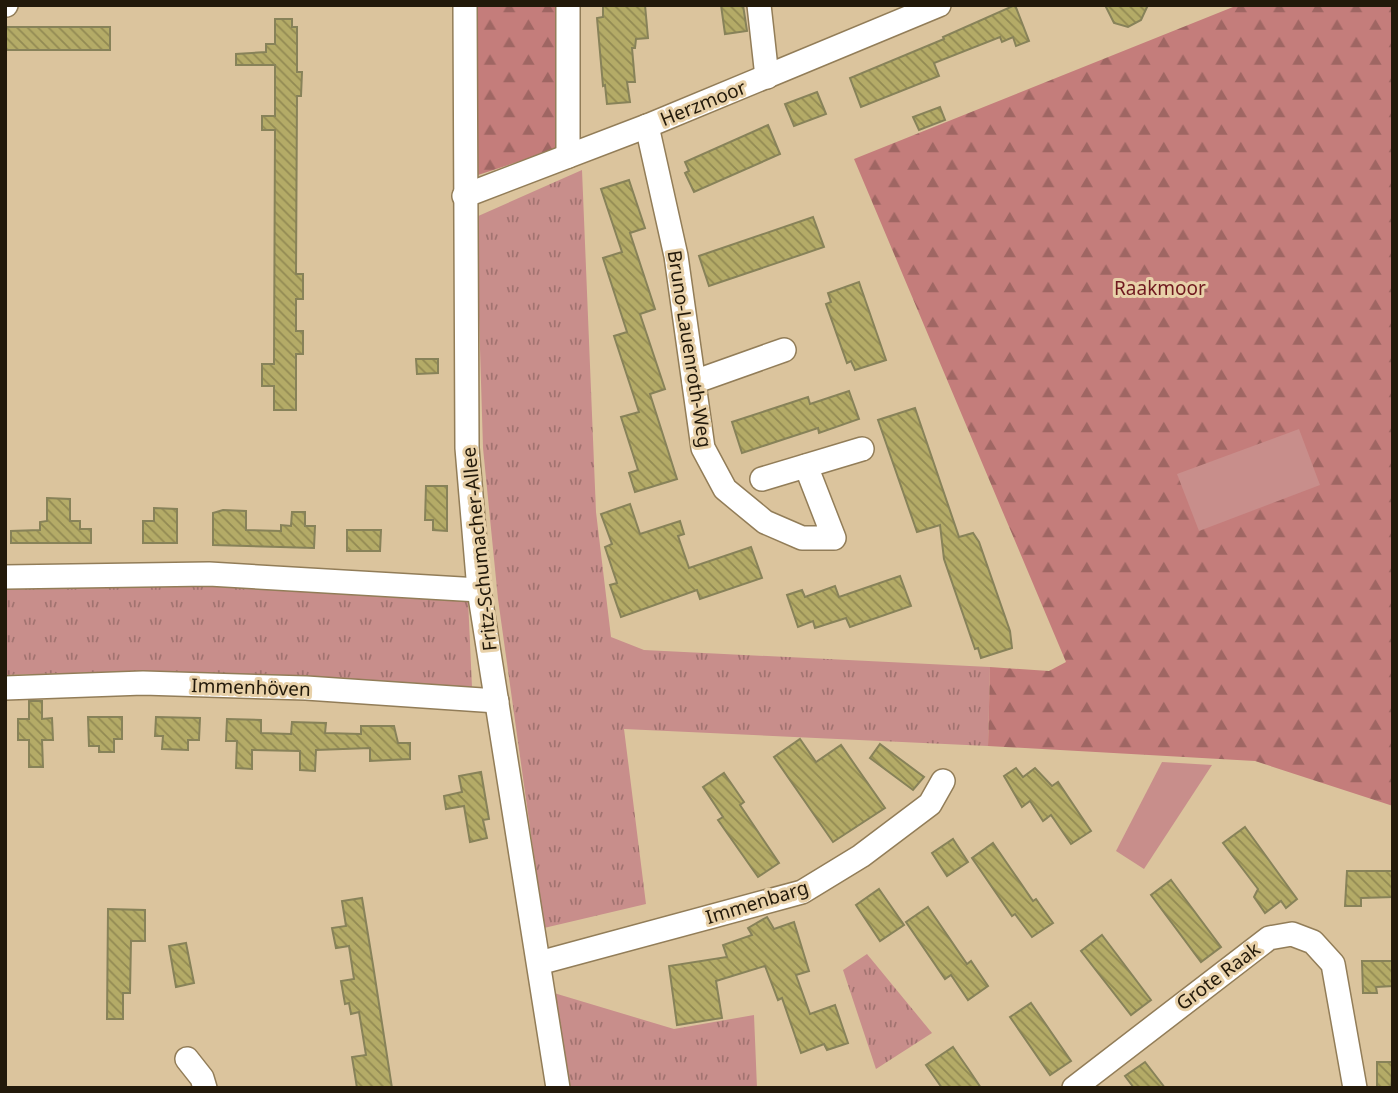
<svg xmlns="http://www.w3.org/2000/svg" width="1398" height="1093" font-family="'Noto Sans',sans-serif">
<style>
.grass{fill:url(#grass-tufts)}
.forest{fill:url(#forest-firs)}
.pitch{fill:#c88e8b}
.building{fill:url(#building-back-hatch);stroke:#878259;stroke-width:2}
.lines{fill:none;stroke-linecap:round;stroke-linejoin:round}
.minor-casing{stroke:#927d58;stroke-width:26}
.minor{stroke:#fff;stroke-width:23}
.labels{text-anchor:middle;stroke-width:6;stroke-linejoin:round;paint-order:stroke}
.street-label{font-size:19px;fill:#22190a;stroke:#e8d1a9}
.park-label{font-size:19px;fill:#6f191f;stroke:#e8d1a9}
</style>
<defs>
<pattern id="grass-tufts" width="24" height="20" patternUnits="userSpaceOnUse" patternTransform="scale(1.75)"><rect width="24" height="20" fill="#c88e8b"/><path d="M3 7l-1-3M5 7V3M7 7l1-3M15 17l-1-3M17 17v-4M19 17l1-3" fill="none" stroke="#a27370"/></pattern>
<pattern id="forest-firs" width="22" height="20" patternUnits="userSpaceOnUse" patternTransform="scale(1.75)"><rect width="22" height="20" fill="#c47d7b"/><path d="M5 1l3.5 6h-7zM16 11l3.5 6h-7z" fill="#9f6663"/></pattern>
<pattern id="building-back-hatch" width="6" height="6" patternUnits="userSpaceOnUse" patternTransform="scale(1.75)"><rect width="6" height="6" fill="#b4ab67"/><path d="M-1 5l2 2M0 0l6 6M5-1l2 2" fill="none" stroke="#928a53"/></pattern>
</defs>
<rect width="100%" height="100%" fill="#dbc49d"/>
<g class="grass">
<path d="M582 170 596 512 611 637 644 650 990 667 988 746 624 729 646 904 544 928 498 599 483 448 476 217Z"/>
<path d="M207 581 468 599 472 687 242 674 142 671 5 675V588Z"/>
<path d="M867 954 932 1033 876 1069 843 970Z"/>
<path d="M554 993 674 1029 754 1015 757 1088H569Z"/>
</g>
<g class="forest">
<path d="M474 5H556L560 148 478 175Z"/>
<path d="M1238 5H1393V806L1255 761 988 746 990 667 1049 671 1066 662 854 159Z"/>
</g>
<g class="pitch">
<path d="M1299 429 1320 485 1199 531 1177 474Z"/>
<path d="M1162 762 1212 765 1144 869 1116 851Z"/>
</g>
<g class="building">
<path d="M603 5H645L648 38 636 39 635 48H632L635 82H627L630 102 607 104 605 85 603 86 597 18 603 17Z"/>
<path d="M721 5H743L747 31 725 34Z"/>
<path d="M1015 5 1029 41 1016 46 1013 37 1002 42 1000 37 934 63 939 76 861 107 850 78 944 39 943 37Z"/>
<path d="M1105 5H1148L1141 20 1128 27 1114 23Z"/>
<path d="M275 19H292V27H297V72H302L301 96H297L296 274H303V299H296V331H303V354H296V410H274V386H262V364H274L275 130H262V116H275V65H236V54L266 52V44H275Z"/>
<rect x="5" y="27" width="105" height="23"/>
<path d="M817 92 826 114 794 126 785 104Z"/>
<path d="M940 107 945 120 919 130 913 117Z"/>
<path d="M768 125 780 154 694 192 685 173 689 171 685 162Z"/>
<path d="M629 180 645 228 630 233 655 309 640 314 665 389 650 394 677 479 635 492 629 473 638 470 621 417 639 412 614 336 627 332 603 258 622 252 601 189Z"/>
<path d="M813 217 824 247 709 286 699 256Z"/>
<path d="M859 282 886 360 855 370 851 361 847 363 826 304 831 302 828 293Z"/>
<path d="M416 359H438V373L417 374Z"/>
<path d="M849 391 859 419 819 433 818 428 742 453 732 422 808 397 810 404Z"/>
<path d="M915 408 959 537 973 533 979 542 1010 631 1012 648 981 658 978 648 975 649 944 559 940 525 917 532 878 420Z"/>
<path d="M426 486H447V531L433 530V520H425Z"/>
<path d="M47 498 70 499V521H80V529H91V543H11V531L40 530V522L47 521Z"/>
<path d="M630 504 640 534 680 521 684 534 678 536 689 568 751 547 762 578 700 599 697 590 621 617 610 585 617 583 605 547 612 544 601 514Z"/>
<path d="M154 508 177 509V543H143V521H154Z"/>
<path d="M223 510 246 511V530L281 531V525L291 526 292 512H305V526H315L314 548 213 545V513Z"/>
<path d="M347 530H381L380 551H347Z"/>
<path d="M900 576 911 606 850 627 846 618 815 628 813 621 798 627 787 595 802 590 805 597 835 586 839 597Z"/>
<path d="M29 701H42V719L52 718 53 740H42L43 767H29V740H18V719H29Z"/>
<path d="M88 717H122V739H114V752H99V746H89Z"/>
<path d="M156 717 200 718 199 740H188V750L162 749 163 736H155Z"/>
<path d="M227 719 261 720V733L291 734 292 722 326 723 325 733 361 734V726H394L398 743H410V759L370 761V748L316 750 315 771 300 770V751L252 750V769L236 768 237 741H226Z"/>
<path d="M800 739 816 762 841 745 885 808 833 842 774 757Z"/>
<path d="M880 744 924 777 913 790 870 758Z"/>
<path d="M1016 768 1023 777 1035 768 1052 786 1058 782 1091 831 1071 844 1051 815 1043 821 1030 801 1022 807 1004 776Z"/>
<path d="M481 772 489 819 483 820 487 838 470 842 464 806 446 809 444 796 462 792 459 776Z"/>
<path d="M724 773 744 802 740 805 779 863 758 877 718 820 723 817 703 787Z"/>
<path d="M1245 827 1297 899 1286 908 1281 901 1265 913 1254 897 1258 889 1223 843Z"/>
<path d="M953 839 968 862 947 876 932 853Z"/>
<path d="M993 843 1033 901 1036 899 1053 923 1032 937 1015 914 1012 916 972 858Z"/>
<path d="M1347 871H1393V897L1361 898V906H1345Z"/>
<path d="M1171 880 1221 947 1201 962 1151 895Z"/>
<path d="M879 889 904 925 880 941 856 905Z"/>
<path d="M362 898 373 965 392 1088H357L352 1057 366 1055 359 1012 351 1014 349 1003 345 1004 341 981 354 979 349 946 336 948 332 928 346 926 342 901Z"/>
<path d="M928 907 967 964 971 961 988 986 968 1000 951 975 945 979 906 922Z"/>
<path d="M108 909 145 910V941H131L130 993H123V1019H107Z"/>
<path d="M767 917 774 929 794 922 809 971 796 975 810 1014 835 1005 848 1043 827 1050 824 1044 801 1053 782 998 778 1000 765 966 716 981 722 1018 677 1025 669 966 727 957 723 945 752 935 748 928Z"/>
<path d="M1102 935 1151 1000 1131 1015 1081 951Z"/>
<path d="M186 943 194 983 176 987 169 946Z"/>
<path d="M1362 961H1393V986L1376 987 1377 993H1363Z"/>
<path d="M1031 1003 1071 1061 1050 1075 1010 1017Z"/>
<path d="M953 1047 969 1070 981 1088H942L926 1065Z"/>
<path d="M1145 1062 1165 1088H1134L1125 1076Z"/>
<path d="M1377 1062H1393L1391 1088 1377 1087Z"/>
</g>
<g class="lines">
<defs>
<g id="minor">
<path d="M5 5H6"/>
<path d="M465 5 467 448 479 590 558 1088"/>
<path d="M568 5V156"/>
<path d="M759 5 767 77"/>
<path d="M647 126 676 256 703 448 725 489 765 522 802 538H834L806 466"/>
<path d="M464 196 647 126 939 5"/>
<path d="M694 382 784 350"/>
<path d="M762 479 862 449"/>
<path d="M5 577 209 574 479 590"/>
<path d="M5 688 143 683 306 688 497 701"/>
<path d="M539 963 802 892 861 856 930 804 943 781"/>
<path d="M187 1059 202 1078 205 1088"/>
<path d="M1074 1088 1269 938 1292 934 1313 942 1333 964 1355 1088"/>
</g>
</defs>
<use href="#minor" class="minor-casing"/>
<use href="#minor" class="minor"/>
</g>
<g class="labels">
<g class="street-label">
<text transform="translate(703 103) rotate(-22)" y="7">Herzmoor</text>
<text transform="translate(690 349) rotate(81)" y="7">Bruno-Lauenroth-Weg</text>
<text transform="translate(479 549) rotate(-96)" y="7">Fritz-Schumacher-Allee</text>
<text transform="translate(251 687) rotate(2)" y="7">Immenhöven</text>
<text transform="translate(757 902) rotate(-17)" y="7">Immenbarg</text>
<text transform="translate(1218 976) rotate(-37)" y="7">Grote Raak</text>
</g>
<g class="park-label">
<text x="1160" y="295">Raakmoor</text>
</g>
</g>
<rect width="1398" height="1093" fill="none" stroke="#22190a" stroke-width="14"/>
</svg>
